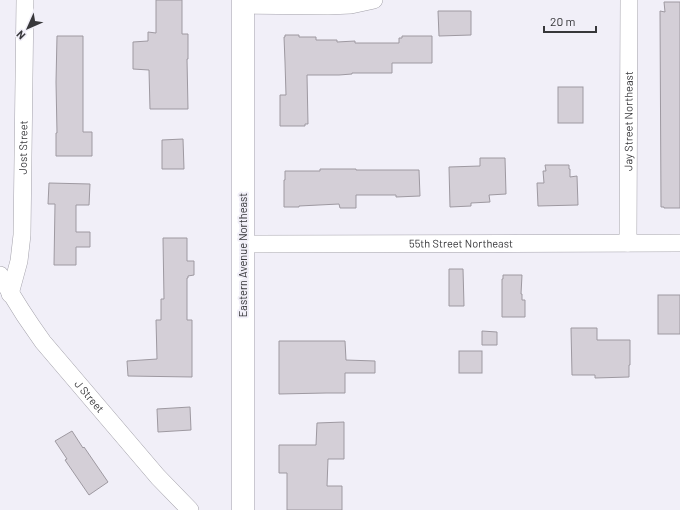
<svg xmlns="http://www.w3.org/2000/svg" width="680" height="510" font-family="Barlow,sans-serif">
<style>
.building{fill:#d4cfd7;stroke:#9e99a1}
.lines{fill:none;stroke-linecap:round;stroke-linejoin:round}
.street-casing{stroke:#a3a1aa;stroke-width:18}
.secondary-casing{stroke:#a3a1aa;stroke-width:23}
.street{stroke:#fff;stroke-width:17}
.secondary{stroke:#fff;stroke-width:22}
.labels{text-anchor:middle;stroke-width:4;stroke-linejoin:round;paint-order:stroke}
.street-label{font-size:11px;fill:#37373a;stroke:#f1eff8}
</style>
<rect width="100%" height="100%" fill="#f1eff8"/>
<g class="building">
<path d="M156 0H182V34H188V59H187L188 109H150L149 70 133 69V42L148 41V32L156 33Z"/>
<path d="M664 2H680V208H664V207H661L660 11 665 12Z"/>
<path d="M438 11H471V35L439 36Z"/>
<path d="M285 35H299V37H316V40H337V42L355 41V43H399V38H402V36H432V63H392V73H352V74L339 75H307L308 124H305V126H280V95H286L285 62 284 37H285Z"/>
<path d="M57 36H83V132H92V156H56V133H57L56 82Z"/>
<rect x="558" y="87" width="25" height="36"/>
<path d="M183 139 184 169H162V140Z"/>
<path d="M480 158H505L506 194 489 195 490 202 471 203V206L450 207 449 167 480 166Z"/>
<path d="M545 165H569V169H570V177L577 176 578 205 538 206 537 183H544L543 171H546Z"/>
<path d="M320 169H356V170H419L420 196 396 197V195H356V208H340L339 204 299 206V207H284V180H285V171H320Z"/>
<path d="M49 183 90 184 89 205H76V232H90V247H76V265H54L55 204H48Z"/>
<path d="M163 238H187V261H194V275L188 276V278H187V320H192V377L128 376 127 361 157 359 156 320H161V299H164Z"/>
<path d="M449 269H463L464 306H449Z"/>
<path d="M503 275H522L521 294H522V300H525V317H502V279H503Z"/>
<rect x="658" y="295" width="22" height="39"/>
<path d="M571 328H597V340H630V365H629V377L595 378V375H572Z"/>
<path d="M482 331 497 332V345H482Z"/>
<path d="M279 341H345L346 360 375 361V373H345V393H326L279 394Z"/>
<rect x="459" y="351" width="23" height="22"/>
<path d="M190 407 191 430 158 432 157 409Z"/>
<path d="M344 422V459H328L327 486H342V510H287V473H279V445H316L317 423Z"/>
<path d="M72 431 83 448 84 447 108 482 89 495 65 460 67 459 55 441Z"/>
</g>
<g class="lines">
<defs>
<g id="street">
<path d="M243 5 328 6 351 5 374 0"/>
<path id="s1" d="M628 243 629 0"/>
<path id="s2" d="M243 244 680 243"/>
<path id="s3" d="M0 275C13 298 27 320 43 342L158 477 190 510"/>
<path id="s4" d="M10 294 19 261 22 235 25 0"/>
</g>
<path id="secondary" d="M243 510V0"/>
</defs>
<use href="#street" class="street-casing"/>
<use href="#secondary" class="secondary-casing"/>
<use href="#street" class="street"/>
<use href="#secondary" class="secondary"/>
</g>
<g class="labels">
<g class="street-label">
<text dy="4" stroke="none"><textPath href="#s1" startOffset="122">Jay Street Northeast</textPath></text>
<text dy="4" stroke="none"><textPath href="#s4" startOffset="148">Jost Street</textPath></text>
<text dy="4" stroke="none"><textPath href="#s2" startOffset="218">55th Street Northeast</textPath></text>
<text transform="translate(243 255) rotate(-90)" y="4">Eastern Avenue Northeast</text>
<text dy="4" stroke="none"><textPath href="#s3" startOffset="151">J Street</textPath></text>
</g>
</g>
<g transform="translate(28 28) rotate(225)" stroke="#f1eff8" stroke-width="3" paint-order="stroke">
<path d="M0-3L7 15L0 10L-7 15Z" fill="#37373a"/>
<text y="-6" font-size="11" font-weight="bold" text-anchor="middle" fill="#37373a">N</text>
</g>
<path d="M544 26v6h52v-6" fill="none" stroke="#37373a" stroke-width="2"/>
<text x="550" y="26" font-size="12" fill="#37373a" stroke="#f1eff8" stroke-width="3" paint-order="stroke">20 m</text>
</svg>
